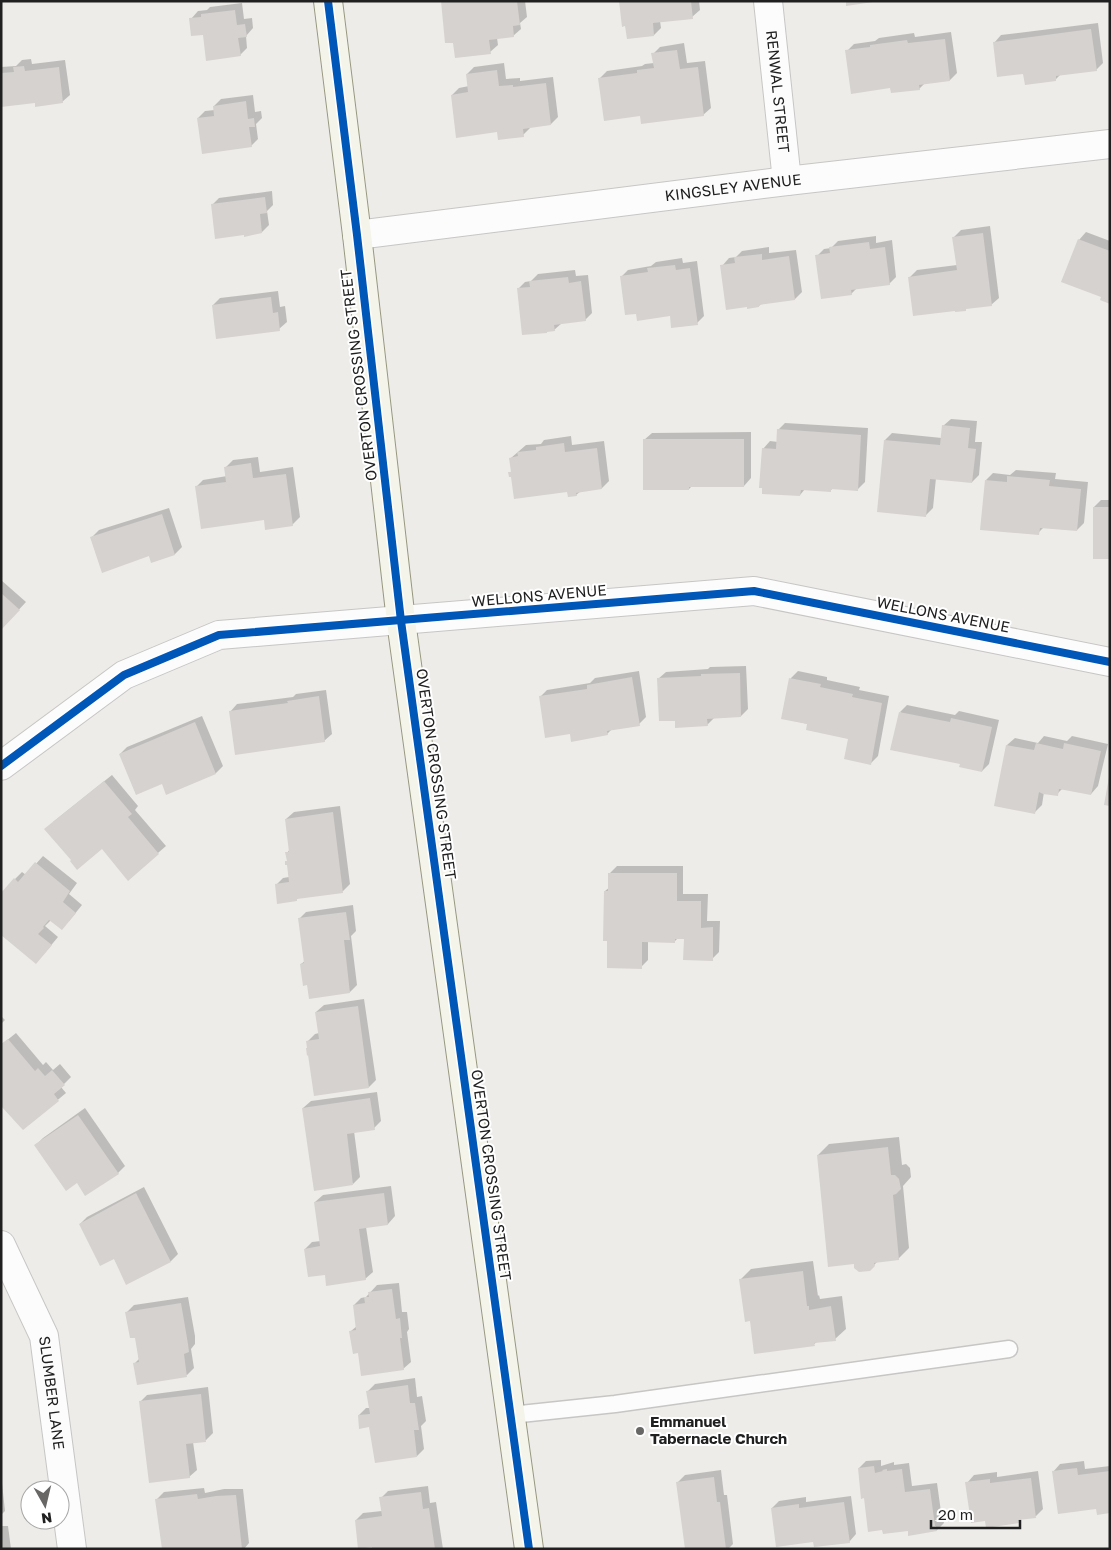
<svg xmlns="http://www.w3.org/2000/svg" width="1111" height="1550" font-family="'Golos Text',sans-serif">
<style>
.shadow{fill:#0003}
.building{fill:#d5d2d0}
.lines{fill:none;stroke-linecap:round;stroke-linejoin:round}
.lane-casing{stroke:#c7c6c5;stroke-width:19}
.street-casing{stroke:#c7c6c5;stroke-width:30}
.secondary-casing{stroke:#989880;stroke-width:30}
.lane{stroke:#fcfcfc;stroke-width:16}
.street{stroke:#fcfcfc;stroke-width:28}
.secondary{stroke:#f4f4eb;stroke-width:28}
.cycleway-casing{stroke:#fff;stroke-width:11}
.cycleway{stroke:#0057b8;stroke-width:8}
.poi-dot{fill:#686766;stroke:#fff;stroke-width:2}
.labels{text-anchor:middle;stroke-width:4;stroke-linejoin:round;paint-order:stroke}
.street-label{font-size:15px;fill:#202020;stroke:#fff}
.poi-label{font-size:15px;font-weight:bold;fill:#202020;stroke:#fff;text-anchor:start}
</style>
<rect width="100%" height="100%" fill="#eeece9"/>
<g class="shadow">
<path d="M442 1H525L527 17 520 23 521 29 513 36 497 38 498 45 490 52 455 42Z"/>
<path d="M620 1H699L700 10 692 17 660 21 661 28 654 35Z"/>
<path d="M242 3 244 19 252 18 253 28 246 36 247 48 240 55 204 33 191 19 198 11 207 10 210 7Z"/>
<path d="M1098 23 1103 63 1096 70 1061 74 1056 79 1024 73 994 43 1001 35Z"/>
<path d="M951 32 957 73 950 80 925 83 919 89 891 87 847 51 854 44 875 41 879 38 914 33 915 37Z"/>
<path d="M684 43 687 63 705 61 711 108 703 115H641L600 78 607 71 642 66 645 64 654 63 653 54 660 47Z"/>
<path d="M31 59 32 64 65 60 70 95 62 102 36 101 1 106V67L16 66 22 60Z"/>
<path d="M504 63 506 79 520 78V81L553 77 558 117 551 124 530 127V128L523 135 498 131 452 95 459 88 469 86 467 74 474 67Z"/>
<path d="M253 95 255 112 261 111 262 118 256 124 258 139 251 146 198 118 205 111 215 110 214 106 221 99Z"/>
<path d="M272 191 273 205 267 211 269 225 262 232 212 205 219 198Z"/>
<path d="M990 226 999 298 991 305 910 277 917 270 957 265 954 237 961 230Z"/>
<path d="M1086 232 1110 241V302L1103 297 1079 240Z"/>
<path d="M876 236V243L892 240 896 277 889 284 857 288 851 294 817 256 824 249 831 248 838 241Z"/>
<path d="M769 247V253L796 250 802 292 795 299 761 304 759 306 722 266 729 258 736 257 742 251Z"/>
<path d="M682 258 683 263 697 261 704 316 697 323 671 315 637 313 621 277 628 270 651 266 656 262Z"/>
<path d="M575 270 576 276 588 275 592 313 585 320 562 323 554 330 518 289 525 282 531 281 538 274Z"/>
<path d="M278 291 280 307 285 306 287 322 279 329 213 305 220 298Z"/>
<path d="M951 419 977 421 975 442H982L979 475 972 482 936 478 933 508 926 515 885 440 892 433 942 438 943 426Z"/>
<path d="M785 423 868 428 865 482 857 490 833 488 830 491 805 489 800 495 763 449 770 441 778 442V430Z"/>
<path d="M751 432V478L744 486H692L689 489 644 440 652 433Z"/>
<path d="M571 436 572 445 604 441 609 481 602 488 581 491 576 495 568 491 512 475 510 473 512 470 511 458 526 445 541 444 544 440Z"/>
<path d="M258 457 260 472 293 467 300 517 292 525 265 519 196 487 203 480 227 476 226 467 233 460Z"/>
<path d="M1016 470 1056 473 1055 479 1088 482 1084 523 1077 530 1044 527 1038 533 986 480 993 473 1010 475Z"/>
<path d="M1101 500H1110V558L1094 507Z"/>
<path d="M169 508 182 547 175 554 152 562 149 555 92 537 99 530Z"/>
<path d="M1 580 26 602 1 629Z"/>
<path d="M746 666 748 709 741 716 714 718 707 725 676 719 658 679 666 672 708 669 710 667Z"/>
<path d="M639 671 646 717 639 724 613 728 607 734 571 733 540 697 547 690 590 683 595 678Z"/>
<path d="M798 671 827 677V680L860 687 859 690 889 696 878 756 871 763 849 738 808 724 782 718 791 678Z"/>
<path d="M326 690 332 734 324 741 230 712 237 704 293 697 296 694Z"/>
<path d="M907 705 955 715 959 711 999 720 989 764 982 771 962 763 900 712Z"/>
<path d="M202 716 223 766 216 773 167 793 163 783 120 754 127 747Z"/>
<path d="M1044 736 1067 741 1072 736 1108 744 1098 786 1091 794 1063 788 1057 794 1044 792 1042 805 1034 813 1007 745 1015 738 1038 743Z"/>
<path d="M112 775 138 806 135 810 166 846 128 879 102 848 53 822Z"/>
<path d="M340 806 350 884 343 891 299 897 296 900 276 885 283 878 289 877 288 864 286 862 288 860 287 853 290 849 286 819 294 812Z"/>
<path d="M43 856 77 883 69 894 82 905 69 921 51 920 45 926 58 937 43 955 15 879 22 872 26 875Z"/>
<path d="M617 866H683V894H708L707 921H720L719 952 712 959 685 938H678L675 941H648V960L641 967 608 939 605 891 610 887V873Z"/>
<path d="M353 905 356 931 351 936 357 985 350 992 301 964 305 961 299 919 306 912Z"/>
<path d="M364 999 376 1080 369 1087 308 1041 315 1034 319 1033 316 1012 324 1005Z"/>
<path d="M1 1016 5 1020 1 1024Z"/>
<path d="M16 1033 43 1065 46 1062 53 1070 60 1064 71 1077 61 1087 66 1093 23 1129 1 1045Z"/>
<path d="M377 1092 381 1121 374 1128 354 1131 360 1177 353 1184 303 1108 311 1101Z"/>
<path d="M85 1108 125 1166 118 1173 77 1182 36 1145 43 1138Z"/>
<path d="M899 1137 902 1165 906 1164 910 1168 911 1177 903 1186 909 1248 898 1259 878 1261 869 1270 818 1155 829 1144Z"/>
<path d="M391 1186 395 1216 388 1224 366 1227 373 1272 365 1279 326 1274 305 1249 312 1242 321 1241 315 1202 323 1195Z"/>
<path d="M144 1187 178 1254 171 1261 127 1283 114 1258 80 1224 87 1217Z"/>
<path d="M813 1261 818 1296 819 1295 820 1299 842 1296 846 1329 835 1339 817 1342 814 1344 751 1319 740 1280 751 1269Z"/>
<path d="M399 1283 402 1312H407L409 1329 407 1332 411 1362 403 1369 359 1352 351 1331 357 1326 354 1305 361 1298 366 1297 377 1285Z"/>
<path d="M188 1297 195 1336V1344L191 1349 194 1368 187 1375 135 1363 139 1359 136 1336 127 1312 134 1305Z"/>
<path d="M415 1378 417 1397 422 1396 426 1421 421 1426 424 1449 417 1456 371 1426 359 1415 366 1408H370L368 1391 375 1384Z"/>
<path d="M208 1387 213 1433 206 1440 193 1442 197 1470 189 1477 140 1402 147 1395Z"/>
<path d="M881 1460V1466L894 1462V1465L909 1463 912 1486 937 1483 942 1519H943L944 1523 937 1530 909 1529 865 1497 859 1468 866 1461Z"/>
<path d="M1084 1461 1085 1469 1110 1466V1512L1097 1507 1053 1472 1060 1464Z"/>
<path d="M721 1470 724 1495H727L733 1544 728 1549H686L678 1482 685 1475Z"/>
<path d="M1038 1471 1043 1509 1036 1516 1023 1518 1018 1522 986 1519 967 1483 974 1475 997 1472V1477Z"/>
<path d="M1 1474 5 1511 1 1515Z"/>
<path d="M428 1486 430 1503 436 1502 443 1549H373L356 1520 363 1513 382 1511 381 1498 388 1491Z"/>
<path d="M204 1488 205 1493 224 1489H243L249 1543 244 1549H163L157 1499 164 1492Z"/>
<path d="M851 1496 856 1534 849 1542 814 1541 772 1508 779 1501 806 1497V1502Z"/>
<path d="M1 1526H8L11 1549H1Z"/>
</g>
<g class="building">
<path d="M441 1H517L520 25 513 26 514 37 489 40 491 54 455 58 453 43H445Z"/>
<path d="M619 1H691L693 19 653 23 654 36 627 39 625 26 622 27Z"/>
<path d="M846 1H873V2L846 6Z"/>
<path d="M235 10 237 25 245 24 247 37 238 38 241 56 206 61 203 35 191 36 189 18 201 17V14Z"/>
<path d="M1091 29 1097 71 1056 76V81L1025 85 1023 74 997 77 993 42Z"/>
<path d="M945 39 950 81 919 85 920 90 891 93 890 88 851 94 845 50 870 47V45L907 40 908 43Z"/>
<path d="M677 50 680 69 698 67 704 116 641 124 640 116 604 121 598 78 637 73V70L654 68 651 53Z"/>
<path d="M24 66 25 71 59 67 63 103 35 107V103L1 107V73L14 72 13 67Z"/>
<path d="M497 70 499 86 513 85V87L546 83 551 125 523 129 524 137 498 140 497 132 456 138 451 95 468 92 466 74Z"/>
<path d="M246 101 248 119 254 118 255 127H249L252 147 202 154 197 118 214 116 213 106Z"/>
<path d="M265 197 267 213 260 214 262 233 244 237V235L215 239 211 204Z"/>
<path d="M983 233 992 306 966 309V311L955 312V311L913 316 908 277 957 270 952 237Z"/>
<path d="M1078 239 1110 251V304L1100 300 1101 297 1061 282Z"/>
<path d="M869 242 870 249 885 247 890 285 851 290 852 295 821 299 815 255 830 253 829 247Z"/>
<path d="M762 254V260L789 256 795 300 759 305V307L747 309V307L726 310 720 265 735 263 734 257Z"/>
<path d="M675 265 676 270 690 268 698 325 671 328 670 316 637 321 636 314 625 315 620 276 648 272 647 268Z"/>
<path d="M568 277 569 283 581 281 586 321 554 325 555 331 547 332V333L522 335 517 288 530 287 529 281Z"/>
<path d="M271 297 273 313 278 312 280 331 216 339 212 305Z"/>
<path d="M942 425 970 428 968 448 976 449 972 483 930 479 926 517 877 512 884 440 940 445Z"/>
<path d="M777 429 861 435 858 491 831 489V492L801 490 800 496 762 494V488H759L762 448 776 449Z"/>
<path d="M643 439H744V487H689V490H643Z"/>
<path d="M564 443 565 452 597 448 602 489 576 493 577 496 568 497 567 492 514 499 511 477H509L508 472H511L509 458 518 456 517 452 536 450V447Z"/>
<path d="M251 463 253 478 286 474 293 526 265 530 264 520 201 529 195 486 226 482 224 467Z"/>
<path d="M1007 476 1050 480 1049 486 1081 489 1077 531 1040 528 1039 535 980 530 985 480 1007 482Z"/>
<rect x="1093" y="507" width="17" height="52"/>
<path d="M162 514 175 555 151 563 149 556 102 573 90 537Z"/>
<path d="M1 593 20 610 1 630Z"/>
<path d="M740 673 741 717 707 719 708 726 675 728V721H659L657 678 701 676V674Z"/>
<path d="M632 677 640 726 607 731 608 735 571 742 570 734 545 738 539 696 587 689V685Z"/>
<path d="M789 678 821 684 820 687 853 694 852 697 882 703 871 765 844 759 848 739 806 730 807 724 781 719Z"/>
<path d="M319 696 325 742 235 755 229 711 288 703 287 701Z"/>
<path d="M899 712 950 722 951 718 992 727 982 772 959 767 960 764 890 750Z"/>
<path d="M195 722 216 774 166 795 162 784 136 795 119 754Z"/>
<path d="M1036 743 1063 749 1064 743 1101 751 1091 795 1059 789 1058 796 1043 794 1039 792 1035 814 994 806 1006 745 1034 750Z"/>
<path d="M1109 777H1110V806L1104 805Z"/>
<path d="M104 781 132 814 128 817 159 854 128 881 102 849 77 870 70 861 71 860 44 829Z"/>
<path d="M333 812 343 893 297 899V901L277 904 275 884 289 882 287 865H285V861H287L285 852H289L285 819Z"/>
<path d="M35 862 70 891 63 902 76 913 62 930 49 920 43 927 44 928 38 934 52 945 36 964 1 935V893L14 878 18 882Z"/>
<path d="M608 873H677V901H701V928L713 927V961L683 960 684 939H675V943L642 942V969L607 968V941H603L604 891H608Z"/>
<path d="M346 912 350 940H344L350 993 309 999 307 985 303 986 300 964 304 963 298 918Z"/>
<path d="M358 1006 369 1088 314 1096 308 1055 307 1056 306 1048H307L306 1041 319 1039 315 1012Z"/>
<path d="M8 1039 35 1071 38 1068 45 1076 52 1070 65 1085 54 1094 59 1101 23 1130 1 1106V1044Z"/>
<path d="M370 1098 375 1130 347 1134 353 1185 314 1191 302 1108Z"/>
<path d="M78 1115 119 1174 85 1196 77 1183 66 1191 34 1145Z"/>
<path d="M888 1147 891 1175H895L899 1179 901 1189 896 1194 893 1195 899 1260 874 1263 875 1266 870 1271 859 1272 854 1268V1264L828 1267 817 1155Z"/>
<path d="M136 1193 171 1262 126 1285 114 1259 100 1266 79 1224Z"/>
<path d="M384 1193 388 1225 359 1229 366 1280 326 1286 325 1275 308 1277 304 1249 320 1246 314 1202Z"/>
<path d="M803 1271 807 1306H809V1310L831 1306 836 1341 814 1343 815 1346 754 1354 750 1321 745 1322 739 1279Z"/>
<path d="M392 1289 396 1319 400 1318 402 1338H400L404 1370 361 1376 358 1353 353 1354 349 1331 356 1330 353 1305 365 1303 364 1297H369L368 1292Z"/>
<path d="M181 1303 188 1344 189 1352 184 1354 187 1377 137 1385 133 1363 139 1362 135 1338H130L125 1312Z"/>
<path d="M408 1385 410 1403H415L419 1430H414L417 1457 375 1463 369 1427 359 1429 358 1415 370 1414 366 1391Z"/>
<path d="M201 1394 206 1442 186 1444 190 1478 149 1483 139 1401Z"/>
<path d="M874 1466 875 1473 883 1471 882 1470 887 1469V1471L902 1469 905 1492 930 1489 935 1526H936L937 1531 908 1536V1531L883 1534 882 1530 868 1532 864 1498 861 1499 858 1468Z"/>
<path d="M1077 1468 1078 1475 1110 1471V1513L1097 1515 1096 1509 1058 1514 1052 1471Z"/>
<path d="M714 1477 717 1502H720L726 1549H685L676 1482Z"/>
<path d="M1031 1478 1036 1518 1018 1520 1019 1523 986 1528 985 1521 971 1523 965 1482 990 1479V1483Z"/>
<path d="M421 1492 423 1509 429 1508 435 1549H372V1547L358 1549 355 1520 382 1516 379 1497Z"/>
<path d="M197 1494 198 1499 216 1496 236 1495 242 1549H162L155 1499Z"/>
<path d="M844 1502 850 1543 814 1547 813 1542 776 1547 771 1508 799 1504V1508Z"/>
</g>
<g class="lines">
<defs>
<path id="lane" d="M511 1415 615 1404 1009 1349"/>
<g id="street">
<path id="s1" d="M768 1 787 181"/>
<path id="s2" d="M357 235 787 181 1110 144"/>
<path d="M1 766 124 675 219 635 754 591 1110 662"/>
<path id="s3" d="M1 1245 44 1336 72 1549"/>
</g>
<path id="secondary" d="M328 1 357 235 401 621 529 1549"/>
</defs>
<use href="#lane" class="lane-casing"/>
<use href="#street" class="street-casing"/>
<use href="#secondary" class="secondary-casing"/>
<use href="#lane" class="lane"/>
<use href="#street" class="street"/>
<use href="#secondary" class="secondary"/>
<defs>
<g id="cycleway">
<path d="M328 1 357 235 401 621 529 1549"/>
<path d="M1 766 124 675 219 635 754 591 1110 662"/>
</g>
</defs>
<use href="#cycleway" class="cycleway-casing"/>
<use href="#cycleway" class="cycleway"/>
</g>
<circle class="poi-dot" cx="640" cy="1431" r="5"/>
<g class="labels">
<g class="street-label">
<text dy="5" stroke="none"><textPath href="#s1" startOffset="91">RENWAL STREET</textPath></text>
<text dy="5" stroke="none"><textPath href="#s2" startOffset="379">KINGSLEY AVENUE</textPath></text>
<text transform="translate(359 375) rotate(-97)" y="5">OVERTON CROSSING STREET</text>
<text transform="translate(539 596) rotate(-5)" y="5">WELLONS AVENUE</text>
<text transform="translate(943 615) rotate(11)" y="5">WELLONS AVENUE</text>
<text transform="translate(436 774) rotate(82)" y="5">OVERTON CROSSING STREET</text>
<text transform="translate(491 1175) rotate(82)" y="5">OVERTON CROSSING STREET</text>
<text dy="5" stroke="none"><textPath href="#s3" startOffset="158">SLUMBER LANE</textPath></text>
</g>
<g class="poi-label">
<text x="650" y="1427">Emmanuel<tspan x="650" dy="17">Tabernacle Church</tspan></text>
</g>
</g>
<rect width="1111" height="1550" fill="none" stroke="#202020" stroke-width="5"/>
<g transform="translate(45 1505) rotate(172)"><circle r="24" fill="#ffffff" stroke="#a6a6a6"/>
<path d="M0-4L9 19L0 12L-9 19Z" fill="#686766"/>
<text y="-8" font-size="14" font-weight="bold" text-anchor="middle" fill="#202020">N</text>
</g>
<path d="M931 1520v8h89v-8" fill="none" stroke="#202020" stroke-width="2.5"/>
<text x="938" y="1520" font-size="15" fill="#202020" stroke="#ffffff" stroke-width="4" paint-order="stroke">20 m</text>
</svg>
